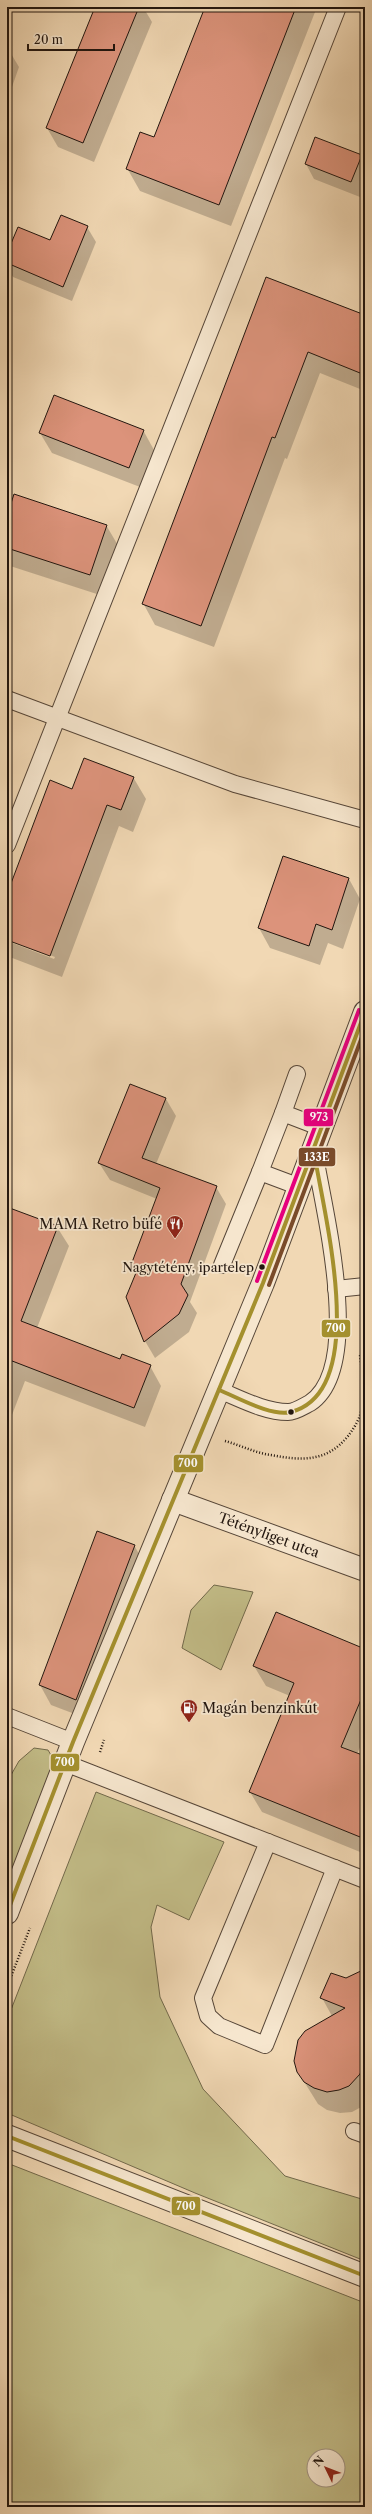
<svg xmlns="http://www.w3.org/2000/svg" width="372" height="2514" font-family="'Libre Caslon Text',serif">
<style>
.green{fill:#c2bc87;stroke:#72694b;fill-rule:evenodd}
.shadow{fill:#0003;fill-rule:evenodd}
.building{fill:#dc937b;stroke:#22160f}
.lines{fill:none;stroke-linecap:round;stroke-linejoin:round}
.service-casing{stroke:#564638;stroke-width:18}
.minor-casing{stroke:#564638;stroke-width:24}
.tertiary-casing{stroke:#564638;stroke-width:24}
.path{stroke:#22160f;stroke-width:2.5;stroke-dasharray:1 2;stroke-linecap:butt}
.service{stroke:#f6e6ce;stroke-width:16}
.minor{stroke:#f6e6ce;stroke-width:22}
.tertiary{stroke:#f6e6ce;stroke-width:22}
.bus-1-casing{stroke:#f6e6ce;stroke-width:7}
.bus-2-casing{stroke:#f6e6ce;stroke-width:7}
.bus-3-casing{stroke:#f6e6ce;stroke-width:7}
.bus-1{stroke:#a4902e;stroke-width:4}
.bus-2{stroke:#7a4b2a;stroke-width:4}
.bus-3{stroke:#e5007d;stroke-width:4}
.bus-dot{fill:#22160f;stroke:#f6e6ce;stroke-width:1.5}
.labels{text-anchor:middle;stroke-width:3.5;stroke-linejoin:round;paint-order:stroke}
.bus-label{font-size:13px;fill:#22160f;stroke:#f6e6ce;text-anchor:end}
.poi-label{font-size:14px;fill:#22160f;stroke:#f6e6ce;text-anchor:end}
.street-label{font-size:14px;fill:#22160f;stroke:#f6e6ce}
.line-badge{stroke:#f6e6ce;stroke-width:1.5}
.badge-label{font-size:11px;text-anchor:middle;font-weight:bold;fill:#fff}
</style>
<rect width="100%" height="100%" fill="#f1d8b4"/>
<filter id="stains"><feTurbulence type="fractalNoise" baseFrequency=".005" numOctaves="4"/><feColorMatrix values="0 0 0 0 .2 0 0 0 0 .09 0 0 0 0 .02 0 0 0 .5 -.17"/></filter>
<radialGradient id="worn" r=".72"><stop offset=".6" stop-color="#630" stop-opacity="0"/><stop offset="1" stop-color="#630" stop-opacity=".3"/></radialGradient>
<g class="green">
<path d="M214 1585 253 1592 221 1670 182 1648 191 1610Z"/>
<path d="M34 1748 48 1750 61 1772 7 1901V1782L19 1761Z"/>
<path d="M96 1792 224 1842 189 1920 157 1905 151 1927 160 1997 203 2089 285 2176 365 2200V2261L195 2193 7 2113V2020Z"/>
<path d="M7 2163 365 2303V2507H7ZM314 2456H338V2480H314Z"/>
</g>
<g class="shadow">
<path d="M96 7H143L152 22 94 162 58 147 47 128Z"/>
<path d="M206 7H317L231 226 140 191 127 168 155 139Z"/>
<path d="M7 50 10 52 19 67 7 101Z"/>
<path d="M361 156 365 163V183L360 197 314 179 306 164Z"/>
<path d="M87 227 96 242 72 301 13 277 7 266V255Z"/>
<path d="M267 278 365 316V391L320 373 287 459 285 458 214 647 155 625 143 603Z"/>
<path d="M143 430 154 450 140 487 52 453 40 433Z"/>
<path d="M7 501 106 525 119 547 103 596 7 565Z"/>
<path d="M365 711V720L363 717Z"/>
<path d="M133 777 146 799 133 832 119 826 62 977 7 956V897L73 790ZM10 940 55 957 54 959 10 942Z"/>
<path d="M284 857 349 879 360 899 343 949 328 943 320 965 270 948 259 928Z"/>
<path d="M166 1099 176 1116 156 1164 216 1187 226 1204 190 1302 197 1313 189 1332 155 1358 145 1341 127 1297 137 1273 132 1265 157 1199 110 1180 99 1163Z"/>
<path d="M7 1208 57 1227 69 1246 37 1328 121 1360 150 1366 161 1386 145 1427 25 1381 7 1428Z"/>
<path d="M134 1545 145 1565 88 1719 51 1705 40 1685Z"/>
<path d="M365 1650V1736L357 1754 365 1758V1854L262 1812 250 1792 290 1696 266 1686 254 1666Z"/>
<path d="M365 1977V2105L352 2112 340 2113 327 2110 318 2104 298 2072 332 2016 322 1998 346 1979Z"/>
</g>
<g class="building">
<path d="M95 7H139L83 143 46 128Z"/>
<path d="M205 7H296L219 205 126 169 140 132 154 137Z"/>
<path d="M315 137 362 155 351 182 305 164Z"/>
<path d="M61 215 88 226 63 287 7 263V253L18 227 50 240Z"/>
<path d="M266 277 365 315V375L308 352 275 438 272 437 201 626 142 604Z"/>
<path d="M54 395 144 430 129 468 39 433Z"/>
<path d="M14 494 107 525 90 575 7 548V516Z"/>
<path d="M84 758 134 777 121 810 107 805 50 956 7 940V894L50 780 72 789Z"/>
<path d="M283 856 349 878 332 930 316 924 309 946 258 928Z"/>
<path d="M130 1084 166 1098 142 1158 217 1186 181 1284 188 1295 179 1314 144 1342 126 1297 138 1268 131 1265 160 1188 98 1163Z"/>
<path d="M7 1207 58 1226 21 1321 120 1359 122 1354 151 1365 134 1408 7 1359Z"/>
<path d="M97 1531 135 1545 76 1700 39 1685Z"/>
<path d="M276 1612 365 1649V1690L341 1747 365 1756V1839L249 1792 294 1683 253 1666Z"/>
<path d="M365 1969V2061L360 2074 349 2086 339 2090 327 2092 314 2088 304 2082 297 2072 294 2061 298 2040 305 2031 345 2008 320 1998 331 1973 346 1978Z"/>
</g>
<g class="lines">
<defs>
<g id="service">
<path d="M7 699 235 784 365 820"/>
<path d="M7 845 338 7"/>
<path d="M283 1113 297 1074"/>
<path d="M300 1187 260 1172 283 1113 322 1128"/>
<path d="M222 1265 260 1172"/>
<path d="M336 1289 365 1286"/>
<path d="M219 1390C241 1399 265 1412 288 1412 295 1412 304 1406 310 1403 365 1367 323 1207 314 1151"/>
<path d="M7 1716 73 1742"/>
<path d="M65 1763 365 1880"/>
<path d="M268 1842 203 1998 208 2016 219 2026 265 2045 335 1868"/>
<path d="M354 2131 365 2135"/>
</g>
<g id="minor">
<path id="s1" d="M173 1500 365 1570"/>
</g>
<g id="tertiary">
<path d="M7 1913 73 1742 263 1283 365 1012"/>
<path d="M7 2136 365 2276"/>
</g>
</defs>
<use href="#service" class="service-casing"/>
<use href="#minor" class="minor-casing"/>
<use href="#tertiary" class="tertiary-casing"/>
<g class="path">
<path d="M225 1441C240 1445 255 1453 271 1455 302 1461 327 1462 348 1436 355 1427 361 1417 362 1406 365 1389 362 1372 360 1355"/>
<path d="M100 1752 104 1740"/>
<path d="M7 1987 30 1928"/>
</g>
<use href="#service" class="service"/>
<use href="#minor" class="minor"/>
<use href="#tertiary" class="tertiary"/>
<defs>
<g id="bus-1">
<path d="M219 1390C237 1397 271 1417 291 1412 372 1391 323 1211 314 1152"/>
<path d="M7 1913 73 1742 263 1283 365 1012"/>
<path d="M7 2136 365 2276"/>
</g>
<path id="bus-2" d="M269 1285 365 1029"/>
<path id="bus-3" d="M257 1281 359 1010"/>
</defs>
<use href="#bus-1" class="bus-1-casing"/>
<use href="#bus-2" class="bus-2-casing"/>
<use href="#bus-3" class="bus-3-casing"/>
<use href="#bus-1" class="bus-1"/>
<use href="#bus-2" class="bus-2"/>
<use href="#bus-3" class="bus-3"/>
</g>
<defs>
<symbol id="restaurant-pin" viewBox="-11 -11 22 30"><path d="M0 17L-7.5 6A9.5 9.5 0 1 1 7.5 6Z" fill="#8f2418" stroke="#f6e6ce"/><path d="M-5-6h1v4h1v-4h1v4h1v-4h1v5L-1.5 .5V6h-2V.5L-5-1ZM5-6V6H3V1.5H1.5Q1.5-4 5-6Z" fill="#fff"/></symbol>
<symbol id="fuel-pin" viewBox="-11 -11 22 30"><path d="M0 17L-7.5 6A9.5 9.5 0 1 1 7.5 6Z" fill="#8f2418" stroke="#f6e6ce"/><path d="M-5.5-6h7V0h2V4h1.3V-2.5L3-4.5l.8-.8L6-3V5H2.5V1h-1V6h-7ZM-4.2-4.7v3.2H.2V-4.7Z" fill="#fff"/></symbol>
</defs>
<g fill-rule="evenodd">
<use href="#restaurant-pin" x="165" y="1214" width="20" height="27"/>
<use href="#fuel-pin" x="179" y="1698" width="20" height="27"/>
</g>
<g class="bus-dot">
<circle cx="262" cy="1267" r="3.5"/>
<circle cx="291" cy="1412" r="3.5"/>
</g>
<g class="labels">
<g class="bus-label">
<text x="254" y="1272">Nagytétény, ipartelep</text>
</g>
<g class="poi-label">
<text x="162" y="1229">MAMA Retro büfé</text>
<text x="202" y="1713" text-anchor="start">Magán benzinkút</text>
</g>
<g class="street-label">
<text dy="5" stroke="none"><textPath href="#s1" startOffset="102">Tétényliget utca</textPath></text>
</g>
</g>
<g class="line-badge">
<rect x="303" y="1108" width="31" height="19" rx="4" fill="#e5007d"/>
<rect x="298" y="1147" width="38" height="20" rx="4" fill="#7a4b2a"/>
<rect x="321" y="1319" width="30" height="19" rx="4" fill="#a4902e"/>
<rect x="173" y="1454" width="31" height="19" rx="4" fill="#a4902e"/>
<rect x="50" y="1753" width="30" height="19" rx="4" fill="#a4902e"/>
<rect x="171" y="2196" width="30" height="20" rx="4" fill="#a4902e"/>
</g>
<g class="badge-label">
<text x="319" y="1121">973</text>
<text x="317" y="1161">133E</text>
<text x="336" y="1332">700</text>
<text x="188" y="1467">700</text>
<text x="65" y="1766">700</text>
<text x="186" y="2210">700</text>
</g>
<rect width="372" height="2514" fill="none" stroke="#f1d8b4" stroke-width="24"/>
<rect x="8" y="8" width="356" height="2498" fill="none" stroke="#22160f" stroke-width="2"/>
<rect x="12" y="12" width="348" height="2490" fill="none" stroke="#22160f"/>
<g transform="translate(326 2468) rotate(313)"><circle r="19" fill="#f6e6ce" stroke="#a19382"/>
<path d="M0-3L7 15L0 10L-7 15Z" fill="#8f2418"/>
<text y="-6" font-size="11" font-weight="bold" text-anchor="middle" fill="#22160f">N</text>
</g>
<path d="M28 44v6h86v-6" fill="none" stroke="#22160f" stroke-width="2"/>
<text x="34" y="44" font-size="12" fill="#22160f" stroke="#f6e6ce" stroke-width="3" paint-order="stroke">20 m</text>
<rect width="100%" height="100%" filter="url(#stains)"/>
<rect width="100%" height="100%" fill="url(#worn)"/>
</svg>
